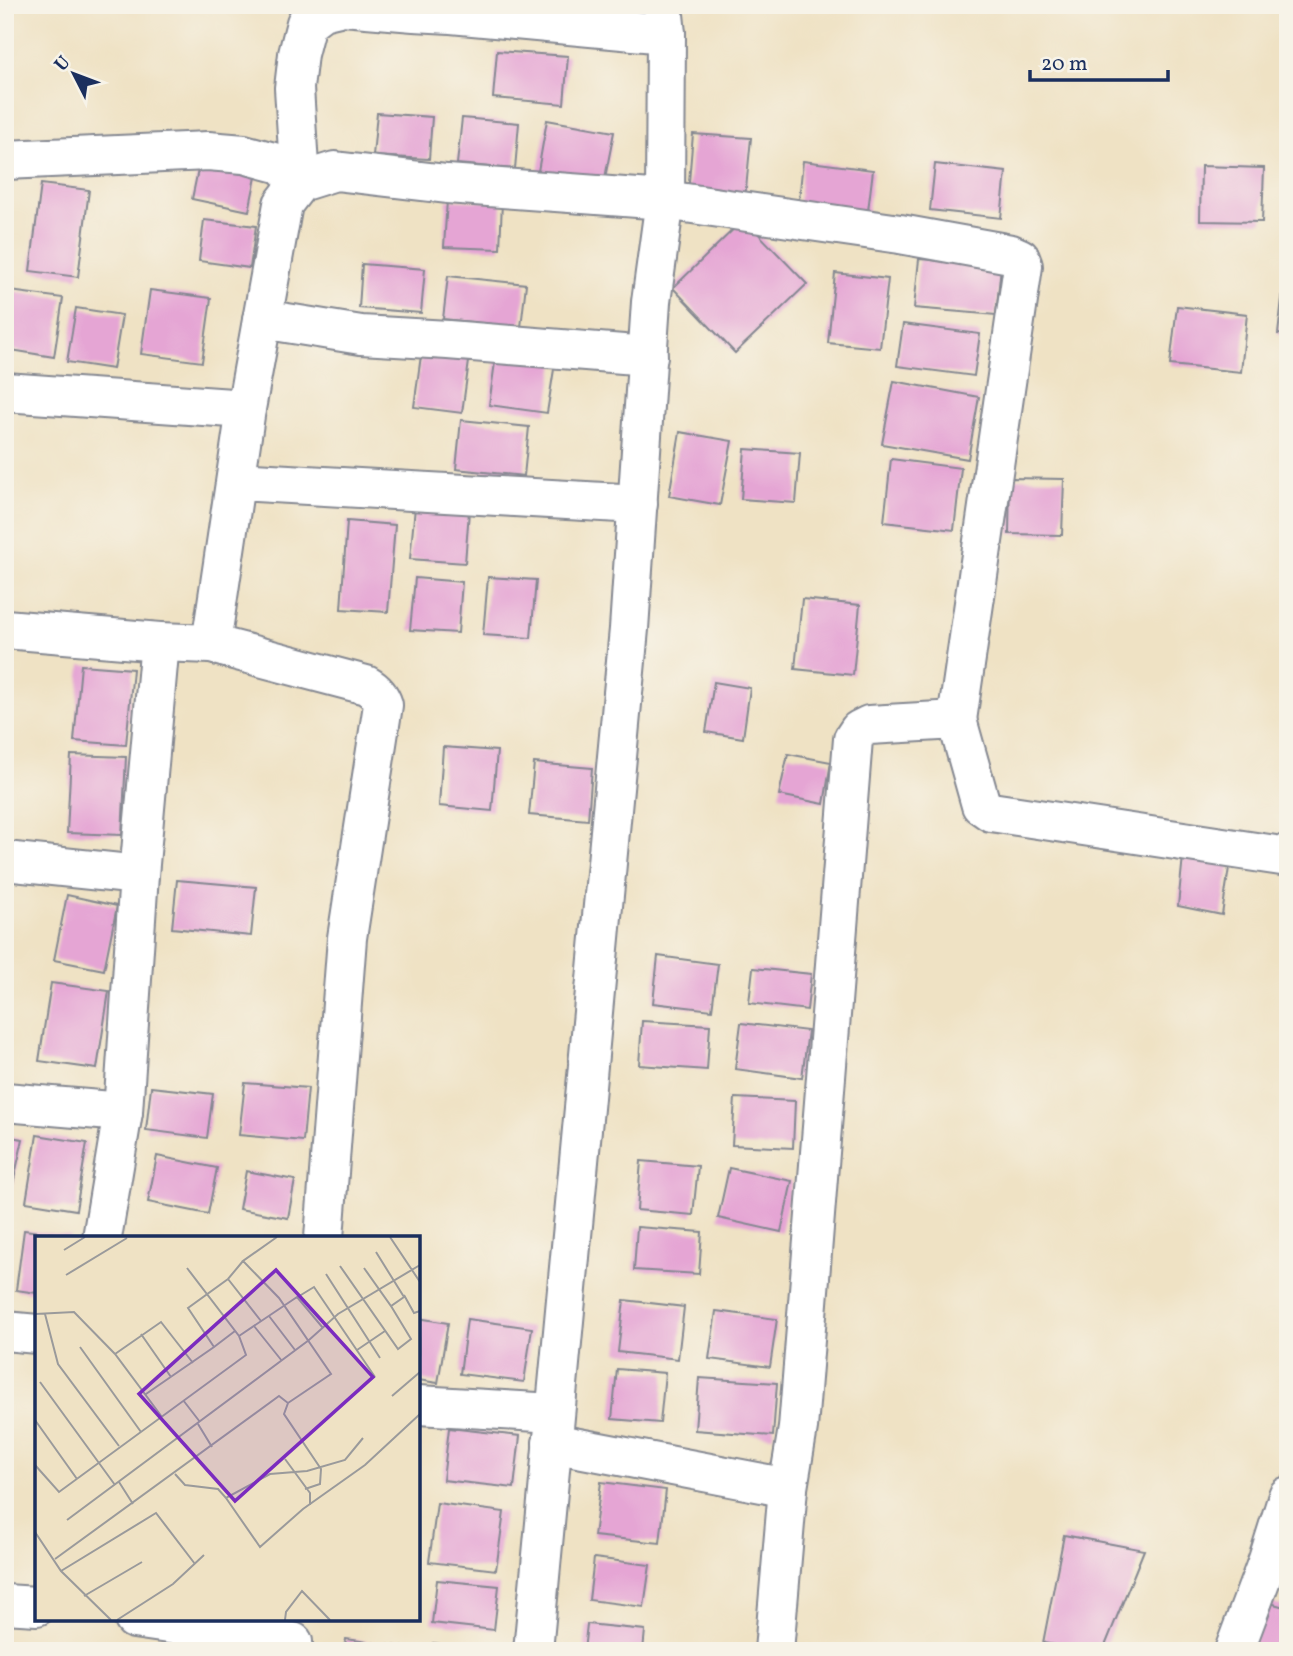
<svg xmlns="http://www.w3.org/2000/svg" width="1293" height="1656" font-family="Vollkorn,serif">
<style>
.building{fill:#e5a5d4}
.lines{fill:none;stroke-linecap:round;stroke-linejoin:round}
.street-casing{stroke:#858891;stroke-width:42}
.street{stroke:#fff;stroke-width:38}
.inset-road{fill:none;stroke:#9a9a9b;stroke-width:2}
.view{fill:#7b2cbf;fill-opacity:0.15;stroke:#7b2cbf;stroke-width:3.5}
.inset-edge{fill:none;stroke:#1b2f5e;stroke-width:3.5}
</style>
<rect width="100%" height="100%" fill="#f7f3e8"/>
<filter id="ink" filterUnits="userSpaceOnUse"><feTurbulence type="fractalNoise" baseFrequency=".0143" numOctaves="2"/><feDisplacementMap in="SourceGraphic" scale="14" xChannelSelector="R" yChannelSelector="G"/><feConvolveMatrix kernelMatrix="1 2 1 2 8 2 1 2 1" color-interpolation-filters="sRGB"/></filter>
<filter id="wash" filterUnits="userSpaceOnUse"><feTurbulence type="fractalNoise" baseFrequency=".00686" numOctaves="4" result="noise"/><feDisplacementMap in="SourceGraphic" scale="28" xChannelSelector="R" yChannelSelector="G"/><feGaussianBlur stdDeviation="1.57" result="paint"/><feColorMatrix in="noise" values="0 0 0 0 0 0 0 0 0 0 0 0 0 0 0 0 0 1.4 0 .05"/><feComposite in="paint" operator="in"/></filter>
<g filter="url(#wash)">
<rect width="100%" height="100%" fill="#efe2c4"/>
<g id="blocks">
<g class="building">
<path d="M497 51 568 56 564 104 493 98Z"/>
<path d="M377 113 432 117 429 159 373 156Z"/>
<path d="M462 118 519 123 515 169 457 164Z"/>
<path d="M547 120 614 132 603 188 537 177Z"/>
<path d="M693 134 751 138 745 199 688 194Z"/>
<path d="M803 161 873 170 867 219 798 210Z"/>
<path d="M935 164 1006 172 1001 218 930 210Z"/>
<path d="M199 165 256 177 249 211 192 199Z"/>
<path d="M1201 166 1264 168 1262 222 1200 221Z"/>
<path d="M41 184 89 190 78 277 30 271Z"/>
<path d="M447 200 502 202 500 249 444 247Z"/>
<path d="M744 219 807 284 735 353 673 288Z"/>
<path d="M204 220 256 226 250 268 199 261Z"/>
<path d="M919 259 1001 266 996 315 914 308Z"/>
<path d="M362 264 425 269 421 313 359 308Z"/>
<path d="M1286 264H1288V335L1278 334Z"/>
<path d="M835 273 888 279 880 348 828 343Z"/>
<path d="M448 276 526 284 521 327 443 319Z"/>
<path d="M150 290 211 298 202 362 141 354Z"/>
<path d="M10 291 63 298 54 357 5 349V323Z"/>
<path d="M1177 306 1247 314 1241 372 1170 365Z"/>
<path d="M76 308 122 315 113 369 67 362Z"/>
<path d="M903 324 980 334 974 376 897 366Z"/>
<path d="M422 348 470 354 462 413 414 407Z"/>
<path d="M496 355 555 363 547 413 489 405Z"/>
<path d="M894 381 979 397 968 459 882 444Z"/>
<path d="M461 420 529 427 524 476 456 469Z"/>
<path d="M680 432 732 441 720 505 669 496Z"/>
<path d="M745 449 800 453 796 503 741 499Z"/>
<path d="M891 459 961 468 954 530 884 522Z"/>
<path d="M1010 478 1064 479 1062 535 1009 534Z"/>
<path d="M415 507 469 511 465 563 410 559Z"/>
<path d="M347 521 395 525 388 612 341 609Z"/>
<path d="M488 577 536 580 531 638 483 635Z"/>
<path d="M415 578 462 582 458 633 410 630Z"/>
<path d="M802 599 860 605 853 675 795 669Z"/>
<path d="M81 665 133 669 126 745 74 741Z"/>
<path d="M714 682 750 688 743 738 706 732Z"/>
<path d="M443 747 497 751 492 811 439 806Z"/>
<path d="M788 754 831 762 824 804 779 795Z"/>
<path d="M71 755 126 757 122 835 67 833Z"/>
<path d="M534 763 592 768 588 820 529 815Z"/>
<path d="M1183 856 1230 861 1222 915 1178 906Z"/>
<path d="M177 880 256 887 251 936 172 928Z"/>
<path d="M67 895 117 906 104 970 54 960Z"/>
<path d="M658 956 718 964 712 1010 653 1003Z"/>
<path d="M753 968 811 974 807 1010 749 1003Z"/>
<path d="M51 983 109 991 97 1069 39 1061Z"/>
<path d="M642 1021 710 1025 707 1070 639 1065Z"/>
<path d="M741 1023 808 1031 802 1078 735 1069Z"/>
<path d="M245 1083 308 1088 303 1141 239 1135Z"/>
<path d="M151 1087 213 1094 207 1138 146 1130Z"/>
<path d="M735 1098 795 1101 793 1148 732 1145Z"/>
<path d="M37 1135 87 1143 76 1210 26 1202Z"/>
<path d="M5 1136 23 1139 10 1197 5 1196Z"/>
<path d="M157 1156 217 1168 208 1214 148 1202Z"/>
<path d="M641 1161 698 1166 693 1215 637 1210Z"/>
<path d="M729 1168 792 1181 781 1232 718 1218Z"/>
<path d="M246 1171 295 1180 288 1218 239 1209Z"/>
<path d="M637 1227 702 1232 699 1274 634 1270Z"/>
<path d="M24 1230 70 1236V1238H37V1293L16 1290Z"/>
<path d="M624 1300 684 1307 678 1359 618 1352Z"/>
<path d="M716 1311 777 1319 770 1367 709 1359Z"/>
<path d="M418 1318 448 1323 438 1383 418 1380Z"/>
<path d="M467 1319 532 1328 524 1382 460 1374Z"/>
<path d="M617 1369 665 1373 660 1423 612 1419Z"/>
<path d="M699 1378 777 1383 773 1436 695 1430Z"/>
<path d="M449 1428 520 1436 514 1488 443 1480Z"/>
<path d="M601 1482 666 1490 660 1543 594 1536Z"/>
<path d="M437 1503 504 1512 496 1570 429 1562Z"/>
<path d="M1064 1535 1144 1550 1103 1651H1090L1043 1643Z"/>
<path d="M594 1558 650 1565 644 1607 589 1600Z"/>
<path d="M437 1580 499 1586 494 1630 432 1623Z"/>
<path d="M1270 1603 1288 1608V1651H1250Z"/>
<path d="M587 1624 645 1630 643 1651H584Z"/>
<path d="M346 1639 405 1647V1651H344Z"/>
<path d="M433 1643 477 1649V1651H431Z"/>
<path d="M56 1646 87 1649V1651H56Z"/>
</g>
</g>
</g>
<g filter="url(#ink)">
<use href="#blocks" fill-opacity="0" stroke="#858891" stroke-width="2"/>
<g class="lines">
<defs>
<g id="street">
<path d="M5 160 208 151 244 154 281 164 300 182"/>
<path d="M300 182 294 88 298 54 306 23 322 11 343 6 414 12 451 14 666 34"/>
<path d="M262 319 361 335 448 340 648 356"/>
<path d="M5 392 246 409"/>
<path d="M236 481 638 504"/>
<path d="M5 629 160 642 211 644 366 685C375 690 380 695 383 705L347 938 324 1238"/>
<path d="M211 644 246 409 283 204 300 182 335 171 447 184 665 200 900 234 1011 254 1020 258 1023 266 957 720"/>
<path d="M5 861 139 875 123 1112 102 1238"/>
<path d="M139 875 160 642"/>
<path d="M5 1102 123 1112"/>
<path d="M5 1331 37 1334"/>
<path d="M418 1405 554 1413"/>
<path d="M552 1443 788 1488"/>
<path d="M5 1604 37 1606"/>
<path d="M134 1619 293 1642"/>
<path d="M533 1651 629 629 651 302 665 200 666 34 663 5"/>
<path d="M774 1651 788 1488 798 1428 853 739 859 730 869 725 957 720 981 805 991 812 1288 857"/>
<path d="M1234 1651 1268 1560 1288 1496"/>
</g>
</defs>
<use href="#street" class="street-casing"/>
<use href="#street" class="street"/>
</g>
</g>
<g transform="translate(35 1236)">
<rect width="385" height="385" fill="#efe2c4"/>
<path class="inset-road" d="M242 1 208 25 244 62 296 138 253 167M355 1 385 46M29 14 50 1M305 30 363 113 376 103 356 70M329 32 356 70 369 61 341 16M291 38 345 122M31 39 92 2M193 43 226 85M369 59 379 77 385 75M261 62 279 51 340 141M0 78 39 76 80 118 127 181M10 78 23 128 84 210M234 80 260 114M219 90 247 125M106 98 136 141M204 100 262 61 288 92M45 111 106 196M179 111 200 95M322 114 350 95M80 118 126 86 158 127M5 146 80 249M111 158 179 111 153 72 193 43 208 25M357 160 385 136M148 164 165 186M0 184 42 243M163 188 177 211M250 223 275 257V269M0 229 24 256 211 119 204 100 152 32M140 238 150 249 183 253 191 262 235 238 272 235 310 224 328 202M84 246 98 268M191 262 225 311 268 273 330 229 385 178M32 284 274 104 303 78 385 29M0 296 26 335 76 384M20 323 244 160 253 167 249 178 286 233 285 248 270 253M26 335 121 277 160 328M49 360 107 326M82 384 138 348 169 319M250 384 251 376 267 355 295 384"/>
<path class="view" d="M241 34 338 141 200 265 104 158Z"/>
<rect width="385" height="385" class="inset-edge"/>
</g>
<rect width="1293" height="1656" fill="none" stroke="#f7f3e8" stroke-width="28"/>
<g transform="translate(74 74) rotate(312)" stroke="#f7f3e8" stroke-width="5" paint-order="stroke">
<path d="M0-5L12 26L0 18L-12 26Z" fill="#1b2f5e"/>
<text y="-10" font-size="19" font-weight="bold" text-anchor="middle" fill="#1b2f5e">U</text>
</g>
<path d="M1030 70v10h138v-10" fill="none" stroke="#1b2f5e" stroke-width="3.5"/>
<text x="1041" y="70" font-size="21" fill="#1b2f5e" stroke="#f7f3e8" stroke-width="5" paint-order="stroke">20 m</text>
</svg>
